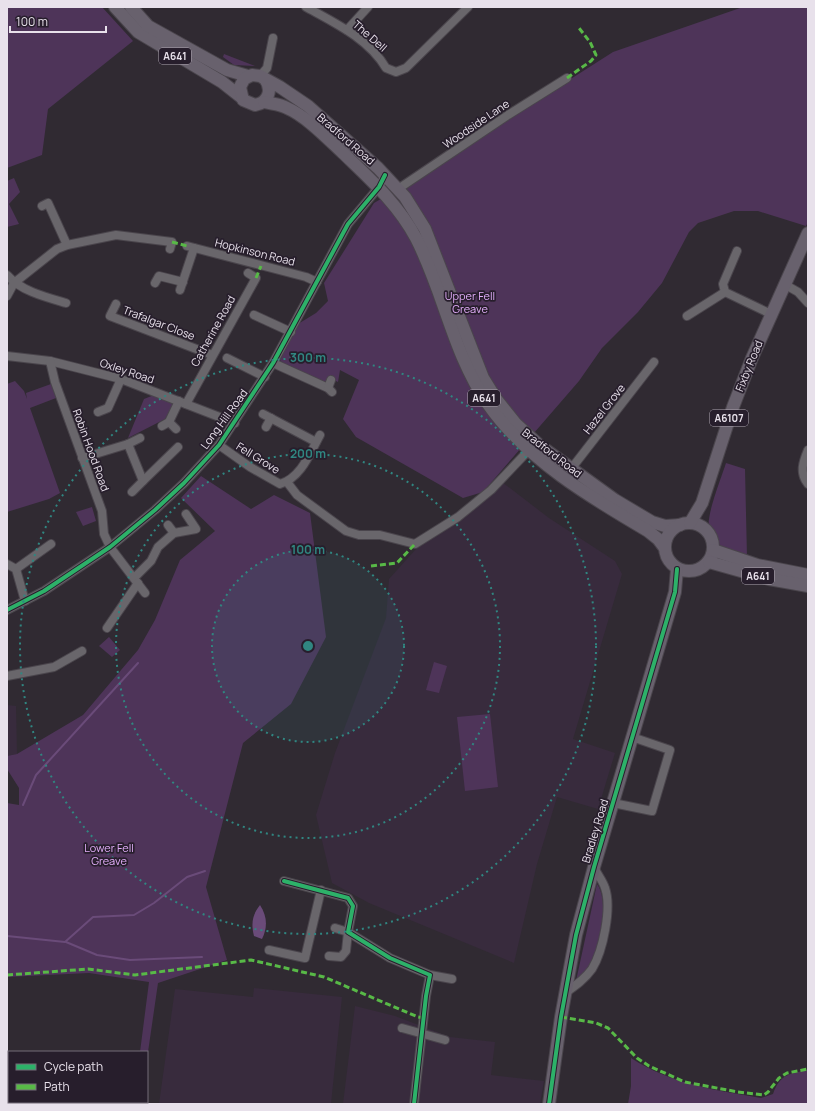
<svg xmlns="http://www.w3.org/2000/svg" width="815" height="1111" font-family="Manrope,sans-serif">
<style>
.built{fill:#382b3d}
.green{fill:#4e3459}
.water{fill:#6a4b79}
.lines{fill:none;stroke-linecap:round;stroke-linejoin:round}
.stream{stroke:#6a4b79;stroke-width:2}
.street-casing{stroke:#4a454c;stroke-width:10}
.primary-casing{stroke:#4a454c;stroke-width:14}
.street{stroke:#69666b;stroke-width:8}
.primary{stroke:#68616d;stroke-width:12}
.quiet{stroke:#58b947;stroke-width:3;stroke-dasharray:6 3;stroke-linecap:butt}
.cycleway-casing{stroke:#271e2c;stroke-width:6}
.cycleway{stroke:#2db169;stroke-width:4}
.ring{fill:none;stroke:#308681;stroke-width:2;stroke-dasharray:2 4}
.labels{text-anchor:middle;stroke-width:3.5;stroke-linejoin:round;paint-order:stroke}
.shield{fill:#271e2c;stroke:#aea6b2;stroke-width:1}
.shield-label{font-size:10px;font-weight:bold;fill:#e8e1eb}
.street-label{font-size:11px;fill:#e8e1eb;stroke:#271e2c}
.park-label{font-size:11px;fill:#e4affc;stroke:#271e2c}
.centre{fill:#308681;stroke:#271e2c;stroke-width:2}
.ring-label{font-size:12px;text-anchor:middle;font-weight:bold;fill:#308681;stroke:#271e2c;stroke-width:3.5;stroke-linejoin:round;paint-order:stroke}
</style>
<rect width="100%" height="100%" fill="#302a32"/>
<g class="built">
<path d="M502 482 549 518 615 561 622 574 573 739 615 753 598 809 557 797 537 864 514 963 369 903 332 883 316 815 335 753 386 618 389 579 416 549Z"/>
<path d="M7 705 16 706 17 754 7 756Z"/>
<path d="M254 988 342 997 331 1104H159L175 989 253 997Z"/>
<path d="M355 1006 395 1016 450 1037 495 1042 491 1075 544 1081 540 1104H343Z"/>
</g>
<g class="green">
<path d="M7 7H102L133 41 48 109 42 155 7 168Z"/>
<path d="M743 7H808V222L806 226 758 211H734L698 223 689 232 662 283 638 312 602 348 579 381 483 492 463 498 356 437 343 419 359 380 340 370 338 382 330 378 326 386 282 363 280 360 298 324 316 313 328 301 324 283 374 203 408 183 613 52Z"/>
<path d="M224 54 255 66 234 65 223 57Z"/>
<path d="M14 178 20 192 9 204 19 224 7 227V181Z"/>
<path d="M15 381 24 391 27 399 26 393 51 384 56 398 30 408 60 493 49 499 7 512V384Z"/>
<path d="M154 395 174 403 165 419 128 438 144 399Z"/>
<path d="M726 463 745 469 747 557 718 547C716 539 711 534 709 527 706 516 722 476 726 463Z"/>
<path d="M201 476 251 509 274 495 310 513 326 637 291 704 243 743 206 887 227 960 158 983 147 1059V1052H140L149 982 89 973 7 977V803L19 805V788L7 769V756L17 754 83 715 138 650 155 620 180 560 215 531 181 498Z"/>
<path d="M92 507 96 521 83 526 76 512Z"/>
<path d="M109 637 120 650 112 657 99 646Z"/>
<path d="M434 662 447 666 439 693 426 690Z"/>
<path d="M490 714 498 787 465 791 457 717Z"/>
<path d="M597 884C609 899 602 950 591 965 587 971 581 976 576 981Z"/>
<path d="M631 1058C671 1084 715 1090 761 1098L773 1094C780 1074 789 1074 808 1070V1104H628L631 1086Z"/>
</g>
<path class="water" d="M260 905C267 916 268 927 262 939L254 936C251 924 252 915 260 905Z"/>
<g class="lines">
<g class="stream">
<path d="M23 805 36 775 138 663"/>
<path d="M7 936 65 942 93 917 134 915 154 903 187 877 205 871"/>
<path d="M66 942 97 955 130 960 202 957"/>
</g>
<defs>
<g id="street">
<path d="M306 7C335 23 369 39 386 68L396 72 406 68 468 7"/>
<path d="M347 30 368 7"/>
<path d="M260 76 267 68 273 38"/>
<path d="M398 189 508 115 567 78"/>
<path d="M42 206 48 203 67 245"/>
<path d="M187 246 306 277 317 282"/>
<path d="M737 251 723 284 725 292 771 314"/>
<path d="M7 275C21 291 45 297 66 303"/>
<path d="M155 283 159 276 183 282"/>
<path d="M784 284 798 292 808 303"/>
<path d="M180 290 194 248"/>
<path d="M7 296 14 283 57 249 67 245 116 235 172 242 170 249"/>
<path d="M116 304 110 316 212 355"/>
<path d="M254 315 291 332"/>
<path d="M687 316 725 292"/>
<path d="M7 356 50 361 121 379 235 423"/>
<path d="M227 358 265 377"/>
<path d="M50 361 55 382 102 511 104 534 110 547 145 593"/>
<path d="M273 363 328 388 332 392"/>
<path d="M328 388 331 380"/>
<path d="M186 404 256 278 248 273"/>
<path d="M98 412 108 408 121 379"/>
<path d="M263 414 316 442"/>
<path d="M169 422 176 429"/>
<path d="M162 426 169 422 179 401"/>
<path d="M266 427 271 418"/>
<path d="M128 444 143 481 132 492"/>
<path d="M219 445 250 467 280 484C301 478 310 453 320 435"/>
<path d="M808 450C803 462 799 473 808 484"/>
<path d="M82 458 128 444 140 438"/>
<path d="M571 469 654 362"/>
<path d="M143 481 178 447"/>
<path d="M287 482 297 495 346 531 359 535H380L415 544 458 517 491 490 529 450"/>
<path d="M168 525 174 533"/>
<path d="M7 564 16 569 25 601"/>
<path d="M16 569 51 544"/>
<path d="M134 578 151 561 158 547 174 533 196 529 186 514"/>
<path d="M7 610 44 591 110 547 155 510 184 483 219 445 273 363 348 224 379 187 385 175"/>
<path d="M107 628 138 583"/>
<path d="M7 676 54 667 82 651"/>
<path d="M613 803 652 811 670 750 632 737"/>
<path d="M284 881 348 898 353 906 348 932 390 958 430 975 426 996 414 1104"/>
<path d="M269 950 305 958 321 890"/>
<path d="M329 956 341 957 346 951 348 932 335 928"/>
<path d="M430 975 452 979"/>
<path d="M565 993C575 986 585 979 592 969 603 951 612 908 605 888 603 881 597 874 594 867"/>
<path d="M402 1028 445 1040"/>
</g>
<g id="primary">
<path d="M115 7 138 32 222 82 241 97"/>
<path d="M131 7 148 26 227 70 248 76"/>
<path d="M265 79C273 90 268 103 255 105L243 100 240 87 244 79 252 75 260 76 280 87 308 106 378 168 405 197 425 229 483 378 496 399 516 424 539 445 615 500 652 522 665 526 680 525"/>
<path d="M264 102C272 104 280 104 287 108 306 116 328 139 343 153 370 179 398 204 416 238 444 292 453 354 488 404 527 460 590 497 648 531L658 539 664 547"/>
<circle cx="689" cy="547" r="24"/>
<path d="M690 523 702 503 733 407 752 358 808 233"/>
<path d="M713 550 757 565 808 575"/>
<path d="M709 562 769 579 808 586"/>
<path d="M549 1104 561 1017 576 935 594 867 675 592 677 569"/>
</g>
</defs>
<use href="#street" class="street-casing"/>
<use href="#primary" class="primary-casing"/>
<use href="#street" class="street"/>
<use href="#primary" class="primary"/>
<g class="quiet">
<path d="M567 78 591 61 596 55 590 42 579 28"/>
<path d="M172 242 187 246"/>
<path d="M256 278 261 266"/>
<path d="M371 566 397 563 415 544"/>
<path d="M7 975 88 969 135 975 251 960 324 977 418 1017 424 1018"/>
<path d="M561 1017 596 1023 608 1028 637 1058 649 1066 685 1082 738 1092 764 1095 768 1092 779 1078 787 1073 808 1069"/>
</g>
<defs>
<g id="cycleway">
<path d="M7 610 44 591 110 547 155 510 184 483 219 445 273 363 348 224 379 187 385 175"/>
<path d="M284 881 348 898 353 906 348 932 390 958 430 975 426 996 414 1104"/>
<path d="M549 1104 561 1017 576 935 594 867 675 592 677 569"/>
</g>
</defs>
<use href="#cycleway" class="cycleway-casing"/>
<use href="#cycleway" class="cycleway"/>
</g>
<circle cx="308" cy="646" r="96" fill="#308681" fill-opacity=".12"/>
<g class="ring">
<circle cx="308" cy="646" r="96"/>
<circle cx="308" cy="646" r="192"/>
<circle cx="308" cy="646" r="288"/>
</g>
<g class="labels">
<g class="shield">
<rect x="159" y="48" width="32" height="16" rx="3"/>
<rect x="468" y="390" width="32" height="16" rx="3"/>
<rect x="710" y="410" width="38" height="16" rx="3"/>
<rect x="742" y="568" width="32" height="16" rx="3"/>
</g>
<g class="shield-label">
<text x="175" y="60">A641</text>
<text x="484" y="402">A641</text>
<text x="729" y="422">A6107</text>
<text x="758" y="580">A641</text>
</g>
<g class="street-label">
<text transform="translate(370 36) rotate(41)" y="4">The Dell</text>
<text transform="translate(476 124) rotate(-34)" y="4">Woodside Lane</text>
<text transform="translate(346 139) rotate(41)" y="4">Bradford Road</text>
<text transform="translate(255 252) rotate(14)" y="4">Hopkinson Road</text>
<text transform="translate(159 323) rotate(21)" y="4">Trafalgar Close</text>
<text transform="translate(213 331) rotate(-61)" y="4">Catherine Road</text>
<text transform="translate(749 366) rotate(-68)" y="4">Fixby Road</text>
<text transform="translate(127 371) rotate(18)" y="4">Oxley Road</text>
<text transform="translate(604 409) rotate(-52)" y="4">Hazel Grove</text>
<text transform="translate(224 419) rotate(-54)" y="4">Long Hill Road</text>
<text transform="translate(91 450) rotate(70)" y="4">Robin Hood Road</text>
<text transform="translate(552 453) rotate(38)" y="4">Bradford Road</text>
<text transform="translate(258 458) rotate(32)" y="4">Fell Grove</text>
<text transform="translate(595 831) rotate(-73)" y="4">Bradley Road</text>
</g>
<g class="park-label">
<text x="470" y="300">Upper Fell<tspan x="470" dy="13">Greave</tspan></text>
<text x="109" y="852">Lower Fell<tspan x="109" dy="13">Greave</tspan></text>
</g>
</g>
<circle cx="308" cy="646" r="6" class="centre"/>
<g class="ring-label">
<text x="308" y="362">300 m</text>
<text x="308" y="458">200 m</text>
<text x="308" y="554">100 m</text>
</g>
<rect width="815" height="1111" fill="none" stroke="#e8e1eb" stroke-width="16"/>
<rect x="8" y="1051" width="140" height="52" fill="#271e2c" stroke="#746c78"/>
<rect x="16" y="1064" width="20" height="6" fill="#2db169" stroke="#746c78"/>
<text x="44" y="1071" font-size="12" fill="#e8e1eb">Cycle path</text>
<rect x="16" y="1084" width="20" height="6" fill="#58b947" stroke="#746c78"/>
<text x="44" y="1091" font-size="12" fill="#e8e1eb">Path</text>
<path d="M10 26v6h96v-6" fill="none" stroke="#e8e1eb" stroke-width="2"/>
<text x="16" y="26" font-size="12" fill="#e8e1eb" stroke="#271e2c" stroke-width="3" paint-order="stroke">100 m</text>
</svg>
